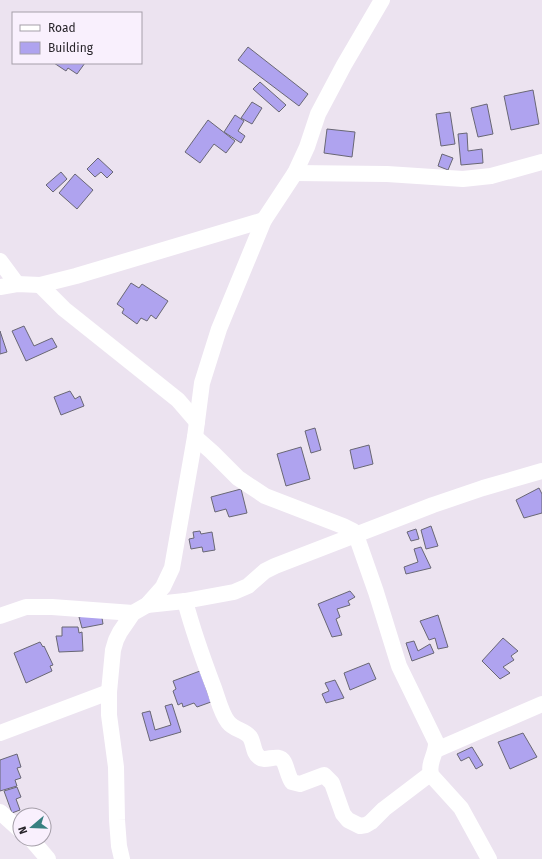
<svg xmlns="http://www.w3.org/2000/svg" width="542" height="859" font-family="'Fira Sans',sans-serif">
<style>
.building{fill:#afa3ef;stroke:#696774}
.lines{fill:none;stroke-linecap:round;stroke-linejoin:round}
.minor{stroke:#fff;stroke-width:16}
</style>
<rect width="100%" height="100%" fill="#ece3f0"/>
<g class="building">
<path d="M248 47 308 94 299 106 238 60Z"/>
<path d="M54 63H85L77 74 68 68 66 71Z"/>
<path d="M260 82 286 105 279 112 253 89Z"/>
<path d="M533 90 539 124 511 130 504 96Z"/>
<path d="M252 102 262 108 252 124 241 118Z"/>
<path d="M487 104 493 134 478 137 471 108Z"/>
<path d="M450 112 455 144 441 146 436 114Z"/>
<path d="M235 115 244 121 238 131 245 136 241 143 224 132Z"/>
<path d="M208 120 235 141 226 153 214 144 200 163 185 152Z"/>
<path d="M327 129 355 132 352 157 324 153Z"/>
<path d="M467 133 468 151 482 149 483 163 461 165 458 134Z"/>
<path d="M442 154 453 158 448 170 438 166Z"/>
<path d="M98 158 113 172 107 178 101 172 95 177 87 169Z"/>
<path d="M61 172 67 179 53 192 46 185Z"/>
<path d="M75 174 93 190 77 209 59 193Z"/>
<path d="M131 283 139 288 142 284 168 301 156 319 151 315 147 321 141 318 137 324 122 313 124 309 117 304Z"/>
<path d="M24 326 34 346 52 338 57 347 26 361 12 331Z"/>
<path d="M0 331 7 352 0 354Z"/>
<path d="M70 391 75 399 80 396 84 406 61 415 54 397Z"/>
<path d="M315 428 321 450 311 453 305 431Z"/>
<path d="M369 445 373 464 354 469 350 450Z"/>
<path d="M301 447 310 479 286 486 277 454Z"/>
<path d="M539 488 542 494V513L524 518 516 500Z"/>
<path d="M241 489 247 513 229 517 226 509 215 512 211 497Z"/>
<path d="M431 526 438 546 426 549 421 530Z"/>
<path d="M416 529 419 539 411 541 407 532Z"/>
<path d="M200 531 201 534 212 532 215 550 203 552 202 547 191 549 189 539 194 538 193 532Z"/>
<path d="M421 547 431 568 406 574 404 567 418 562 414 549Z"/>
<path d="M350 591 355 597 348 601 350 605 337 609 340 617 336 619 342 635 332 637 318 604Z"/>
<path d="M101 612 103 624 82 628 79 617Z"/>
<path d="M438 615 448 647 438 649 435 638 429 640 420 621Z"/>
<path d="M62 627H78L79 633 82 632 83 651 59 652 56 636H62Z"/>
<path d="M503 638 518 651 511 656 514 660 503 667 510 673 500 679 482 661Z"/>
<path d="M414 641 418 651 430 644 434 653 412 661 406 643Z"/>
<path d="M40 642 43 647 44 646 53 665 50 666 52 671 26 683 14 653Z"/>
<path d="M369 663 376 679 350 690 344 673Z"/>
<path d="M200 671 211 702 197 707 194 703 183 707 182 703 178 705 173 691 176 689 173 681Z"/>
<path d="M335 680 344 698 326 703 322 694 329 691 325 683Z"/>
<path d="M172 704 181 732 150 741 142 713 150 711 155 730 171 725 165 706Z"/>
<path d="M523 733 537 757 510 769 498 742Z"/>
<path d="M472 747 483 765 476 769 469 757 461 761 457 754Z"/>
<path d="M17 754 21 767 17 768 21 778 15 780 17 786 0 791V760Z"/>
<path d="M17 787 21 797 16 799 20 810 12 813 4 791Z"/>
</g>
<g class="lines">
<g class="minor">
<path d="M295 173 387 174 463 179 491 176 542 162"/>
<path d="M0 261 17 284"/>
<path d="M40 285 64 309 178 400 197 422"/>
<path d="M0 287 17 284 40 285 76 276 264 220"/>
<path d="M195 437 212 452 238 478 265 496 343 526 353 531 356 535 376 592 399 666 436 742C437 754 426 765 432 776L461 808 489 859"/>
<path d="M185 601C193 631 203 659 214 688 218 699 221 713 228 722 234 730 245 730 250 737 254 743 253 753 259 757 266 763 278 752 284 762 287 768 288 776 292 782L300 784 324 775 332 783 343 814 348 820 360 826 366 825 371 822 384 809 430 774"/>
<path d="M147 605 185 601 234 592 248 586 265 571 275 566 433 505 483 488 542 471"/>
<path d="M0 616 26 607H52L133 613"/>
<path d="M0 733 109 692"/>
<path d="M436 750 542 704"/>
<path d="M0 812 20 830"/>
<path d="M31 839 48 859"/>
<path d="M122 859 119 846 117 820 116 767 109 715V692L113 650 116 640 120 632 133 613 147 605 163 587 172 568 195 437 202 383 219 329 264 220 295 173 307 147 318 114 344 65 382 0"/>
</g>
</g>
<rect x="12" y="12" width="130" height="52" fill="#f9f0fd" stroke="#a59fa9"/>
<rect x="20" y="25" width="20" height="6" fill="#ffffff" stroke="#a59fa9"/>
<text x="48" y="32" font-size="12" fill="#28252a">Road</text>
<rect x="20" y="42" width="20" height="12" fill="#afa3ef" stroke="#a59fa9"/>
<text x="48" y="52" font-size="12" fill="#28252a">Building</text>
<g transform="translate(32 827) rotate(251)"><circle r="19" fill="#f9f0fd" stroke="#a59fa9"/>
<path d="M0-3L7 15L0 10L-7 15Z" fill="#378081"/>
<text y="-6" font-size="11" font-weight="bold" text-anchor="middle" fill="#28252a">N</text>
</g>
</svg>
